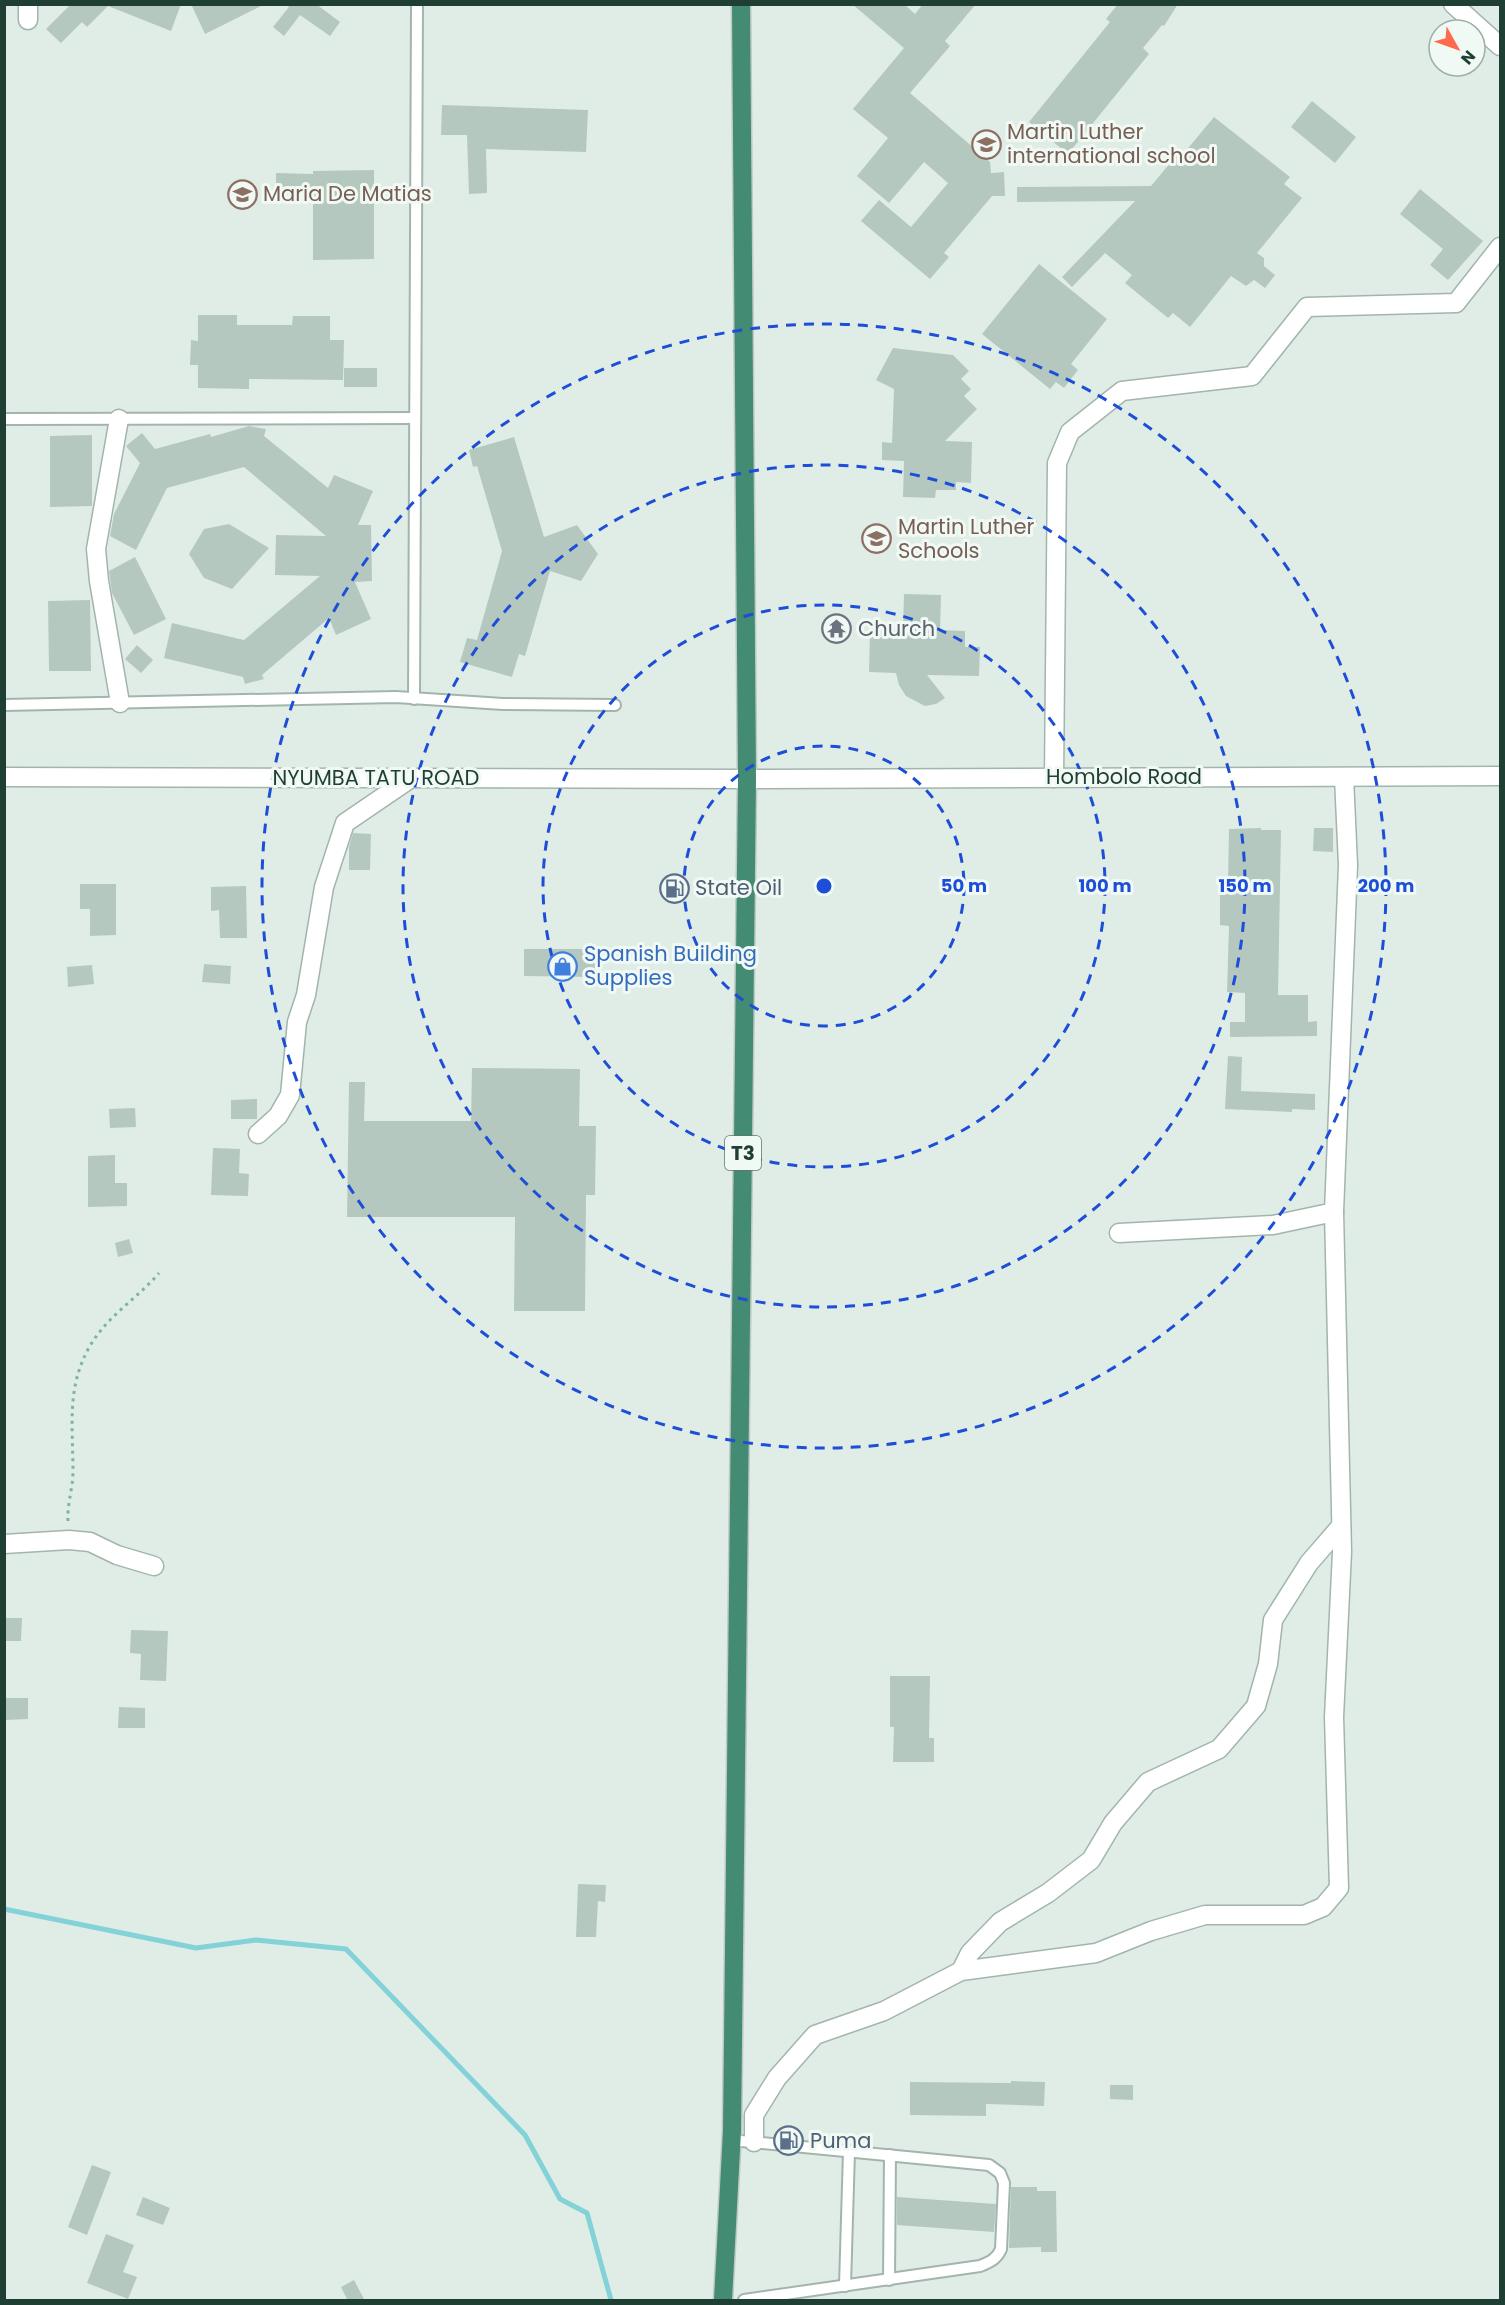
<svg xmlns="http://www.w3.org/2000/svg" width="1505" height="2305" font-family="Poppins,sans-serif">
<style>
.lines{fill:none;stroke-linecap:round;stroke-linejoin:round}
.stream{stroke:#82d2d8;stroke-width:5}
.building{fill:#b5c8bf}
.service-casing{stroke:#a2b5ad;stroke-width:14}
.minor-casing{stroke:#a2b5ad;stroke-width:21}
.trunk-casing{stroke:#c0c9c6;stroke-width:21}
.path{stroke:#7db49e;stroke-width:3;stroke-dasharray:3 4.5;stroke-linecap:butt}
.service{stroke:#fff;stroke-width:10}
.minor{stroke:#fff;stroke-width:18}
.trunk{stroke:#448b74;stroke-width:18}
.ring{fill:none;stroke:#1d4ed8;stroke-width:3;stroke-dasharray:10 8}
.labels{text-anchor:middle;stroke-width:6;stroke-linejoin:round;paint-order:stroke}
.shield{fill:#f1f9f4;stroke:#5e776e;stroke-width:1.5}
.shield-label{font-size:20px;font-weight:bold;fill:#1f3f34}
.education-label{font-size:21px;fill:#785e54;stroke:#f1f9f4;text-anchor:start}
.worship-label{font-size:21px;fill:#5b616d;stroke:#f1f9f4;text-anchor:start}
.street-label{font-size:21px;fill:#1f3f34;stroke:#f1f9f4}
.service-label{font-size:21px;fill:#4e5e75;stroke:#f1f9f4;text-anchor:start}
.shop-label{font-size:21px;fill:#366cbe;stroke:#f1f9f4;text-anchor:start}
.centre{fill:#1d4ed8;stroke:#f1f9f4;stroke-width:3}
.ring-label{font-size:18px;text-anchor:middle;font-weight:bold;fill:#1d4ed8;stroke:#f1f9f4;stroke-width:6;stroke-linejoin:round;paint-order:stroke}
</style>
<rect width="100%" height="100%" fill="#e0ede6"/>
<g class="lines">
<path class="stream" d="M4 1909 196 1948 256 1940 346 1949 525 2135 560 2199 587 2213 611 2300"/>
</g>
<g class="building">
<path d="M71 4H181L171 31 108 6 87 27 82 22 61 43 46 29Z"/>
<path d="M191 4H265L205 34Z"/>
<path d="M285 4H316L340 22 330 36 300 15 284 36 273 27 289 7Z"/>
<path d="M852 4H904L915 14 923 4H976L945 41 950 46 910 93 990 162 991 173 1004 172 1005 196H992L944 253 949 257 930 279 861 221 879 200 911 227 948 183 924 162 889 203 857 176 888 138 853 109 904 48Z"/>
<path d="M1118 4H1178L1164 26 1162 25 1143 48 1149 54 1068 154 1029 122 1110 22 1106 19Z"/>
<path d="M1312 101 1356 137 1335 163 1291 127Z"/>
<path d="M442 105 588 110 586 152 486 149 487 193 469 194 467 135H441Z"/>
<path d="M1214 117 1290 177 1284 184 1302 198 1257 253 1264 258V266L1275 275 1265 288 1254 280 1246 286 1231 276 1190 327 1173 313 1168 318 1125 283 1132 275 1105 253 1072 287 1062 277 1135 201 1017 202V187L1151 186 1181 150 1184 153Z"/>
<path d="M374 170V259L313 260V191L276 190V173L313 174V171Z"/>
<path d="M1420 189 1483 241 1448 280 1430 265 1443 249 1400 214Z"/>
<path d="M1039 264 1107 319 1071 364 1078 370 1064 388 1056 382 1050 389 982 334Z"/>
<path d="M198 315H237V325H292L293 316H330V340H344L343 380 249 379V389L198 388V365H190L191 340 198 341Z"/>
<path d="M893 348 953 355 969 371 961 379 971 389 964 396 977 409 945 441 972 442 971 483 956 482V490H936L935 498 903 497 904 461 882 460V442L892 443 894 389 876 380Z"/>
<rect x="344" y="368" width="33" height="19"/>
<path d="M249 426 266 429 264 436 328 488 334 475 373 491 358 525H371L372 581 355 582 371 619 336 635 329 618 262 675 264 679 245 684 243 677 164 658 172 623 244 640 320 576 275 575 276 535 326 536 244 467 167 488 136 550 110 536 114 514 140 463 126 446 142 433 155 449 210 434 211 437Z"/>
<path d="M92 435V506L50 507V436Z"/>
<path d="M514 437 544 537 577 525 598 554 581 581 550 571 525 656 519 654 512 677 460 662 467 638 477 640 502 551 477 466 473 467 469 450Z"/>
<path d="M229 524 269 548 232 589 204 578 189 554 204 529Z"/>
<path d="M135 557 166 619 134 635 112 593 109 571Z"/>
<path d="M904 594 941 595 940 630 965 631V647H980L979 676 927 675 945 698 936 704 925 706 906 696 899 685 896 673 869 672 870 630H903Z"/>
<path d="M90 600 91 671H49L48 601Z"/>
<path d="M137 645 153 660 141 673 125 659Z"/>
<path d="M1261 828V830H1281L1278 995H1308V1022L1317 1021V1036L1230 1037V1022H1245V993L1227 992 1229 926 1220 925V883H1228L1229 829Z"/>
<path d="M1314 828H1333V852L1313 851Z"/>
<path d="M353 833 371 834 370 870H349V847Z"/>
<path d="M80 884H116V935L90 936V909H80Z"/>
<path d="M246 886 247 938H220L219 910 211 911V887Z"/>
<path d="M524 949H595V977L524 976Z"/>
<path d="M204 964 231 966 230 984 202 982Z"/>
<path d="M92 965 94 984 68 987 67 967Z"/>
<path d="M1228 1056 1242 1057 1241 1091 1315 1094V1110L1292 1109V1112L1225 1109Z"/>
<path d="M472 1068 580 1069 579 1126H596L595 1195H586L585 1311H514L515 1217H347L349 1082H365L364 1121H471Z"/>
<path d="M257 1099V1119H231V1100Z"/>
<path d="M135 1108 136 1127 110 1128 109 1109Z"/>
<path d="M213 1148 240 1149 239 1173 249 1174 248 1196 211 1195Z"/>
<path d="M115 1155V1183H127V1206L88 1207V1156Z"/>
<path d="M129 1239 133 1253 118 1257 115 1243Z"/>
<path d="M4 1618H22L21 1641H4Z"/>
<path d="M131 1630 168 1631 166 1681 140 1680 141 1654 130 1653Z"/>
<path d="M890 1676H930L929 1738H934V1762H893L894 1727H890Z"/>
<path d="M4 1698H28V1719L4 1720Z"/>
<path d="M119 1707 145 1708V1728H118Z"/>
<path d="M578 1884 606 1885 605 1902 598 1901 596 1937H576Z"/>
<path d="M1011 2081 1045 2082 1044 2106 986 2104V2116L910 2115V2082L1011 2083Z"/>
<path d="M1110 2085H1133V2100L1110 2099Z"/>
<path d="M92 2165 111 2172 87 2235 68 2227Z"/>
<path d="M1011 2187H1037V2191H1056L1057 2252H1041V2247L1009 2248Z"/>
<path d="M143 2197 170 2208 163 2225 136 2215Z"/>
<path d="M897 2197 996 2204 994 2232 897 2225Z"/>
<path d="M106 2234 134 2245 123 2272 137 2277 128 2299 87 2283Z"/>
<path d="M354 2280 365 2301H348L341 2287Z"/>
</g>
<g class="lines">
<defs>
<g id="service">
<path d="M4 419 415 418"/>
<path d="M414 699 417 4"/>
<path d="M4 705 396 697 503 704 615 705"/>
<path d="M731 2140 989 2165 1000 2173 1004 2183 1001 2249C997 2259 990 2262 980 2266L744 2300"/>
<path d="M889 2280 890 2155"/>
<path d="M845 2286 849 2151"/>
</g>
<g id="minor">
<path d="M1453 4 1500 46"/>
<path d="M28 20V4"/>
<path d="M119 419 96 549 99 581 120 703"/>
<path d="M4 777 747 779 1500 776"/>
<path d="M1054 778 1057 463 1070 432 1122 391 1252 376 1307 307 1456 303 1500 247"/>
<path d="M258 1134 278 1116 290 1095 297 1022 306 995 324 887 345 823 411 778"/>
<path d="M1119 1233 1273 1225 1334 1212"/>
<path d="M4 1544 69 1540 90 1542 117 1555 154 1566"/>
<path d="M961 1971 970 1953 1000 1922 1048 1893 1091 1860 1113 1823 1148 1782 1219 1749 1256 1706 1268 1664 1273 1620 1309 1563 1341 1526"/>
<path d="M754 2142V2115L777 2078 815 2035 884 2011 961 1971 1096 1953 1151 1931 1205 1915H1304L1323 1907 1339 1888 1334 1717 1342 1552 1334 1212 1348 865 1344 777"/>
</g>
<path id="trunk" d="M723 2300 732 2131 747 779 741 4"/>
</defs>
<use href="#service" class="service-casing"/>
<use href="#minor" class="minor-casing"/>
<use href="#trunk" class="trunk-casing"/>
<path class="path" d="M68 1521C67 1504 73 1488 73 1471 73 1427 66 1387 90 1346 107 1316 137 1299 159 1273"/>
<use href="#service" class="service"/>
<use href="#minor" class="minor"/>
<use href="#trunk" class="trunk"/>
</g>
<g class="ring">
<circle cx="824" cy="886" r="140"/>
<circle cx="824" cy="886" r="281"/>
<circle cx="824" cy="886" r="421"/>
<circle cx="824" cy="886" r="562"/>
</g>
<defs>
<symbol id="school-ring" viewBox="-11 -11 22 22"><circle r="9.5" fill="#f1f9f4" stroke="#8d6e63" stroke-width="1.5"/><path d="M0-5L7-2L0 1L-7-2ZM-4 1L0 2.5L4 1V4Q0 6-4 4Z" fill="#8d6e63"/></symbol>
<symbol id="temple-ring" viewBox="-11 -11 22 22"><circle r="9.5" fill="#f1f9f4" stroke="#6b7280" stroke-width="1.5"/><path d="M0-6L5-2H3V0L6.5 2.5H4V6H1.5V3h-3V6H-4V2.5H-6.5L-3 0V-2H-5Z" fill="#6b7280"/></symbol>
<symbol id="fuel-ring" viewBox="-11 -11 22 22"><circle r="9.5" fill="#f1f9f4" stroke="#5c6f8a" stroke-width="1.5"/><path d="M-5.5-6h7V0h2V4h1.3V-2.5L3-4.5l.8-.8L6-3V5H2.5V1h-1V6h-7ZM-4.2-4.7v3.2H.2V-4.7Z" fill="#5c6f8a"/></symbol>
<symbol id="shop-ring" viewBox="-11 -11 22 22"><circle r="9.5" fill="#f1f9f4" stroke="#3f7fe0" stroke-width="1.5"/><path d="M-5-2.5h2.3a2.7 3.5 0 0 1 5.4 0H5L5.5 6h-11ZM-1.5-2.5h3a1.5 2.3 0 0 0-3 0Z" fill="#3f7fe0"/></symbol>
</defs>
<g fill-rule="evenodd">
<use href="#school-ring" x="970" y="128" width="33" height="33"/>
<use href="#school-ring" x="226" y="178" width="33" height="33"/>
<use href="#school-ring" x="860" y="522" width="33" height="33"/>
<use href="#temple-ring" x="820" y="612" width="33" height="33"/>
<use href="#fuel-ring" x="658" y="872" width="33" height="33"/>
<use href="#shop-ring" x="546" y="950" width="33" height="33"/>
<use href="#fuel-ring" x="772" y="2124" width="33" height="33"/>
</g>
<g class="labels">
<rect class="shield" x="725" y="1136" width="36" height="34" rx="4.5"/>
<g class="shield-label">
<text x="743" y="1160">T3</text>
</g>
<g class="education-label">
<text x="1007" y="139">Martin Luther<tspan x="1007" dy="24">international school</tspan></text>
<text x="263" y="201">Maria De Matias</text>
<text x="898" y="534">Martin Luther<tspan x="898" dy="24">Schools</tspan></text>
</g>
<g class="worship-label">
<text x="858" y="636">Church</text>
</g>
<g class="street-label">
<text x="1124" y="784">Hombolo Road</text>
<text x="376" y="785">NYUMBA TATU ROAD</text>
</g>
<g class="service-label">
<text x="695" y="895">State Oil</text>
<text x="810" y="2148">Puma</text>
</g>
<g class="shop-label">
<text x="584" y="961">Spanish Building<tspan x="584" dy="24">Supplies</tspan></text>
</g>
</g>
<circle cx="824" cy="886" r="9" class="centre"/>
<g class="ring-label">
<text x="964" y="892">50 m</text>
<text x="1105" y="892">100 m</text>
<text x="1245" y="892">150 m</text>
<text x="1386" y="892">200 m</text>
</g>
<rect width="1505" height="2305" fill="none" stroke="#1f3f34" stroke-width="12"/>
<g transform="translate(1457 48) rotate(130)"><circle r="28" fill="#f1f9f4" stroke="#9dafa7" stroke-width="1.5"/>
<path d="M0-4.5L10 22L0 15L-10 22Z" fill="#ff694c"/>
<text y="-9" font-size="16" font-weight="bold" text-anchor="middle" fill="#1f3f34">N</text>
</g>
</svg>
